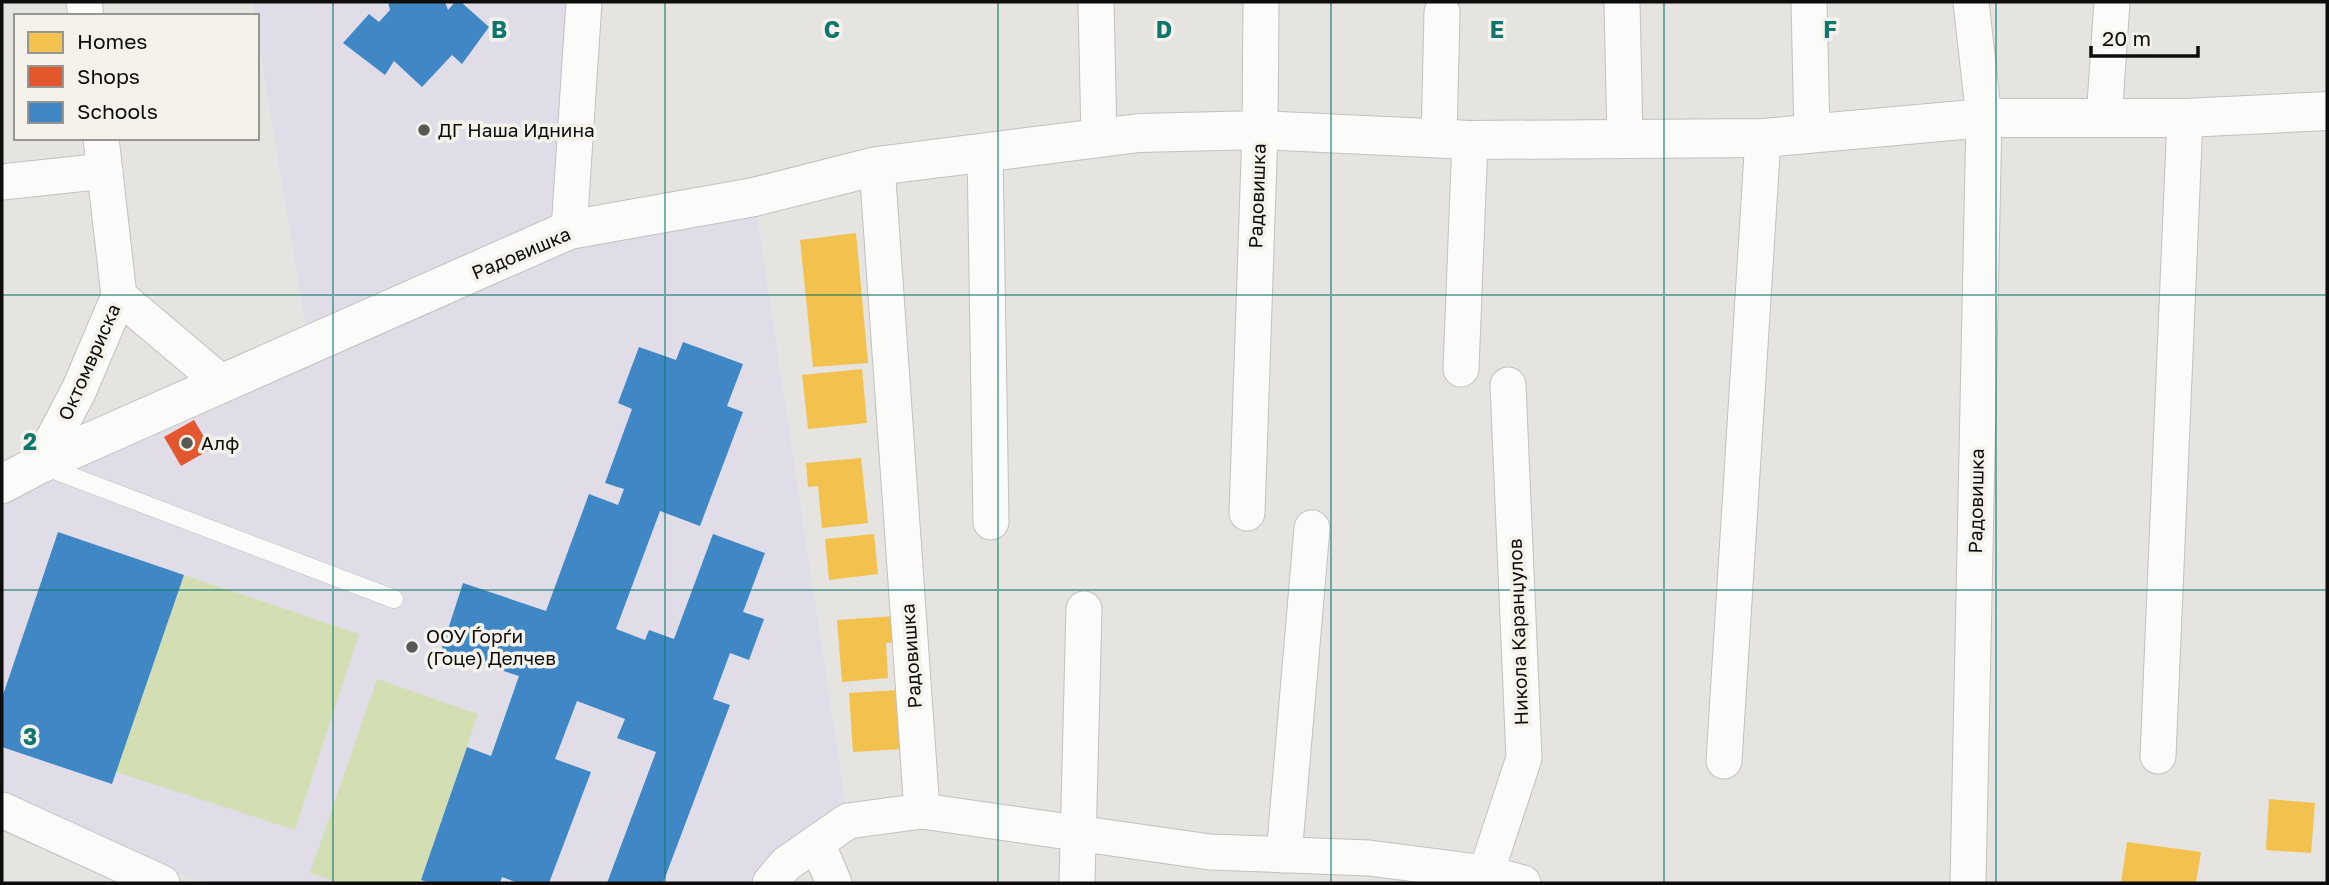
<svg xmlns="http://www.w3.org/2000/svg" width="2329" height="885" font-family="'Golos Text',sans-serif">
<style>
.education{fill:#e0dde8}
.garden{fill:#d3dfb3}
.homes{fill:#f2c14e}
.shops{fill:#e4572e}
.schools{fill:#3f88c5}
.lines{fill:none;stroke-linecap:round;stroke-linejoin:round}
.service-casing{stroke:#c2c1be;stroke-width:19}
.minor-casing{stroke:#c2c1be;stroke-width:37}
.tertiary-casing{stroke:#c2c1be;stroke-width:40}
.service{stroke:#fbfbfa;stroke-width:18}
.minor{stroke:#fbfbfa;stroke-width:35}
.tertiary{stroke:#fbfbfa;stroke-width:38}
.grid{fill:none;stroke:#0f766e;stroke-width:2;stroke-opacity:0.55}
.poi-dot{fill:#595856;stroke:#f4f2eb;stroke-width:2.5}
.labels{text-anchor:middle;stroke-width:7;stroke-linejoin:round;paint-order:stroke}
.poi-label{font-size:19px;fill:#0e0d0b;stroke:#f4f2eb;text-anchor:start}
.street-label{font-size:19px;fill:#0e0d0b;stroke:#f4f2eb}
.grid-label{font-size:23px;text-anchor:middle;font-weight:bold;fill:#0f766e;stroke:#f4f2eb;stroke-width:7;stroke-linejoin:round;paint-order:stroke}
</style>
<rect width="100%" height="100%" fill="#e5e4e0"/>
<path class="education" d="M253 2H584L569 230 754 197 848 821 770 883H205L2 811V484L309 346 257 31V16H255Z"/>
<g class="garden">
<path d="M184 575 359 634 295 830 116 772Z"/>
<path d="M377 679 478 714 420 883H341L310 873Z"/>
</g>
<g class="homes">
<path d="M856 233 868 363 813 367 800 240Z"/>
<path d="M862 369 867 423 808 429 802 375Z"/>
<path d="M861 458 868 523 822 528 818 486 808 487 806 463Z"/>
<path d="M874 534 878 574 829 580 825 539Z"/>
<path d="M896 616 898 642 886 643 888 678 842 682 837 620Z"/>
<path d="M899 690 903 749 853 752 849 693Z"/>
<path d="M2269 799 2315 803 2311 853 2266 850Z"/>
<path d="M2127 842 2201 852 2196 883H2121Z"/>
</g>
<path class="shops" d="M194 420 211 449 181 466 164 437Z"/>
<g class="schools">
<path d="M388 2H445L448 10 455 2H461L489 27 462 64 452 55 422 87 394 61 385 75 343 43 369 14 379 22 390 10Z"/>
<path d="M683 342 743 364 727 406 743 412 700 526 660 511 616 629 645 640 649 630 674 639 713 534 765 553 743 612 764 619 749 660 730 653 713 699 730 705 663 883H607L656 752 617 738 625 719 577 701 555 759 591 772 549 883H518L502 877 500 883H430L421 880 467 747 491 756 519 676 441 651 463 583 546 611 589 494 618 505 624 489 605 483 632 409 618 403 639 347 676 360Z"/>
<path d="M58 532 184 575 112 784 2 747V698Z"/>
</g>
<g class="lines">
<defs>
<path id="service" d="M44 466 394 599"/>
<g id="minor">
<path d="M84 2 86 16"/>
<path d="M1096 2 1099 138"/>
<path d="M1622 2 1625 139"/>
<path d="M1809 2 1812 134"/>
<path d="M2104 119 2112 2"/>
<path d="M1439 139 1442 12"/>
<path d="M985 152 991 522"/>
<path d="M877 166 922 811"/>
<path d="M2 182 105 171"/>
<path d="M569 230 584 2"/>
<path d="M119 296 223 384"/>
<path d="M1461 369 1470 140"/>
<path d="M40 464 79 390 119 296 101 138"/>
<path d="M1247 513 1260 130 1261 2"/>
<path d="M2158 756 2185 118"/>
<path d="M1724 761 1763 138"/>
<path d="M2 810 162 883"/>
<path d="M817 843 834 883"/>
<path d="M1284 855 1312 528"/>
<path d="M770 883 786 864 848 821 922 811 1210 852 1369 858 1486 873 1523 883"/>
<path d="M1077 883 1084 609"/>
<path d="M1485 883 1486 873 1524 758 1508 385"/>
<path d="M1968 883 1984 118 1971 2"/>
</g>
<path id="tertiary" d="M2 484 40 464 569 230 754 197 877 166 1139 133 1260 130 1470 140 1763 138 1984 118H2185L2327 111"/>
</defs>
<use href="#service" class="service-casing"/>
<use href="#minor" class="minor-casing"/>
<use href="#tertiary" class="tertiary-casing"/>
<use href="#service" class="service"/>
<use href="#minor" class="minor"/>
<use href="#tertiary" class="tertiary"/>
</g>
<path class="grid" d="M333 2V883M665 2V883M998 2V883M1331 2V883M1664 2V883M1996 2V883M2 295H2327M2 590H2327"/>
<g class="poi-dot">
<circle cx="424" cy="130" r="7"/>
<circle cx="187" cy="443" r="7"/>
<circle cx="412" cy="647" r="7"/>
</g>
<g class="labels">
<g class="poi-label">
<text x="438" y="137">ДГ Наша Иднина</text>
<text x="201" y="450">Алф</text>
<text x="426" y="643">ООУ Ѓорѓи<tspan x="426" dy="22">(Гоце) Делчев</tspan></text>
</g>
<g class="street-label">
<text transform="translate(1257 196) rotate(-88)" y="7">Радовишка</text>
<text transform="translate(521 253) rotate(-23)" y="7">Радовишка</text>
<text transform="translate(89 362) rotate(-66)" y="7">Октомвриска</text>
<text transform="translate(1976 501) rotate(-89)" y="7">Радовишка</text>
<text transform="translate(1518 632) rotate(-92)" y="7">Никола Каранџулов</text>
<text transform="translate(911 656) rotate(-94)" y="7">Радовишка</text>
</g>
</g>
<g class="grid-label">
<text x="499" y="38">B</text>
<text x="832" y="38">C</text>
<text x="1164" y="38">D</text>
<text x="1497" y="38">E</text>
<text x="1830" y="38">F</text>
<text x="30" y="450">2</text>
<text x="30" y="745">3</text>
</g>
<rect width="2329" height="885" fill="none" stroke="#0e0d0b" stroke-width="7"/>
<rect x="14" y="14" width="245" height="126" fill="#f4f2eb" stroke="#989691" stroke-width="2"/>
<rect x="28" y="32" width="35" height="21" fill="#f2c14e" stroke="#989691" stroke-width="2"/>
<text x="77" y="49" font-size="21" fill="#0e0d0b">Homes</text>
<rect x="28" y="66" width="35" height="21" fill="#e4572e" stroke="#989691" stroke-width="2"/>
<text x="77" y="84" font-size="21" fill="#0e0d0b">Shops</text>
<rect x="28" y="102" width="35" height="21" fill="#3f88c5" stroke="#989691" stroke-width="2"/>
<text x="77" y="119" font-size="21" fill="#0e0d0b">Schools</text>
<path d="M2091 46v10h107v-10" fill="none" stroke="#0e0d0b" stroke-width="3.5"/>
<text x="2102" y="46" font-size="21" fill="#0e0d0b" stroke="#f4f2eb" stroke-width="5" paint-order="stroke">20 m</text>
</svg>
